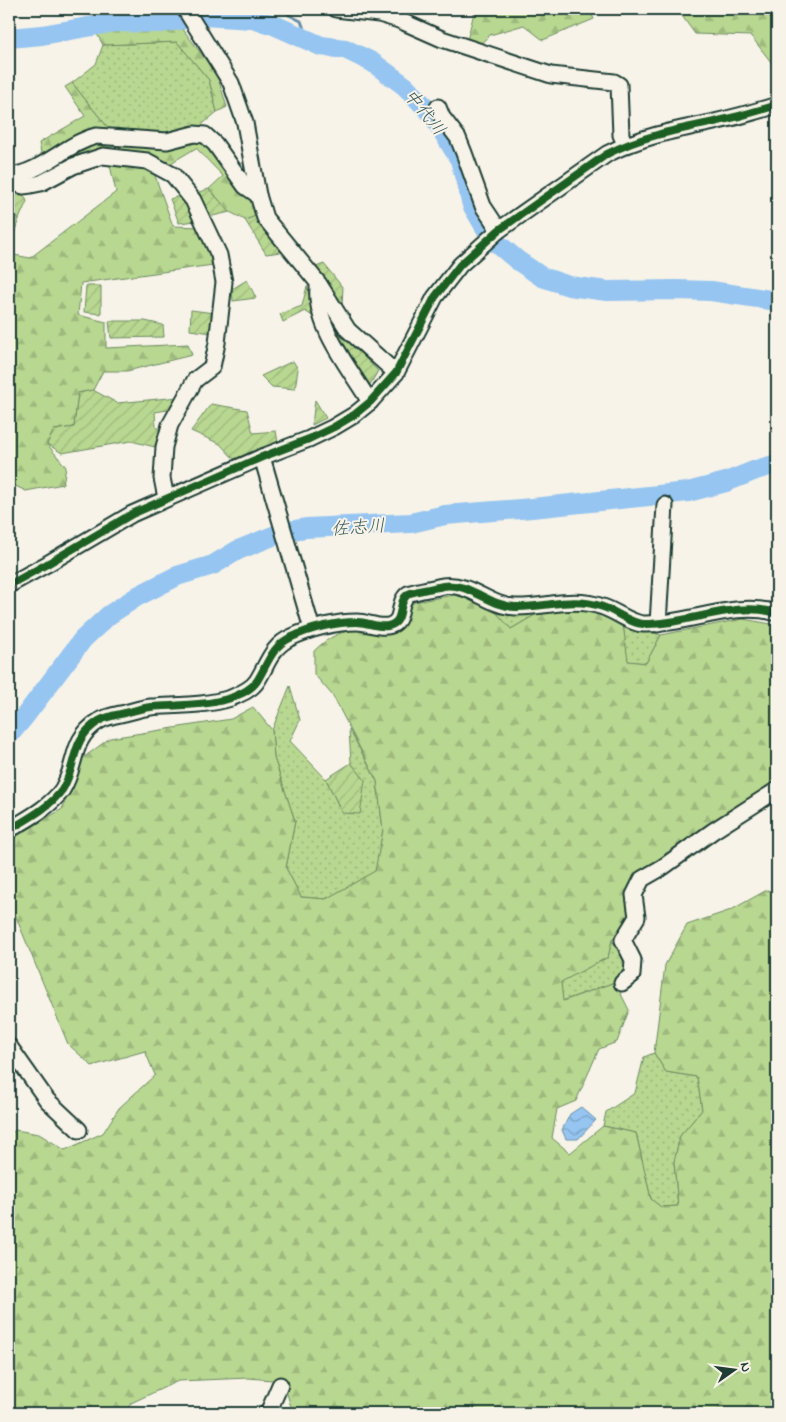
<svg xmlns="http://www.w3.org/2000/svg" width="786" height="1422" font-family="'Indie Flower','Klee One',sans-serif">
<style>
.grass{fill:url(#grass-dots);stroke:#6c8a62}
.forest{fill:url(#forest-firs);stroke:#6c8a62}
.garden{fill:url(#garden-furrows);stroke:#6c8a62}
.water{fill:url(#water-waves);stroke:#668fa5}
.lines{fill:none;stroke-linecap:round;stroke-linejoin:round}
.stream{stroke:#668fa5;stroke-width:3}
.river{stroke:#96c5f1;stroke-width:20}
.minor-casing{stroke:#1f3d34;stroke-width:19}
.minor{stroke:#f7f3e8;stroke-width:15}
.cycleway-casing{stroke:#f7f3e8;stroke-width:11}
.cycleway{stroke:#1b5e20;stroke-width:8}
.labels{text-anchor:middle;stroke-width:4;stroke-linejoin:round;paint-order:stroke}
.water-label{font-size:18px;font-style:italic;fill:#37585a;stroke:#f7f3e8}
</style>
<defs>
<pattern id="grass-dots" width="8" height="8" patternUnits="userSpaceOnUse" patternTransform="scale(1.25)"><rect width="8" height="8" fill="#b8d790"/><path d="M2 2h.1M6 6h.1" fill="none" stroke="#9eb97d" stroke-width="1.8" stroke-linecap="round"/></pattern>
<pattern id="forest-firs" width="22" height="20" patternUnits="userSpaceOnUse" patternTransform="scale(1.25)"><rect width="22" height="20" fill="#b8d790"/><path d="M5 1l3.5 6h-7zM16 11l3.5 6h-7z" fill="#9eb97d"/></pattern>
<pattern id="garden-furrows" width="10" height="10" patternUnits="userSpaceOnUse" patternTransform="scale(1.25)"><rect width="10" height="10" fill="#b8d790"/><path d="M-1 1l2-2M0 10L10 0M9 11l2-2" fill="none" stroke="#9eb97d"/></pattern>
<pattern id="water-waves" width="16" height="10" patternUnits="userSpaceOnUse" patternTransform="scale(1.25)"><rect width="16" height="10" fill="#96c5f1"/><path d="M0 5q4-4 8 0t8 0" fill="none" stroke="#7aa1c4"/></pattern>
</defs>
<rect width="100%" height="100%" fill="#f7f3e8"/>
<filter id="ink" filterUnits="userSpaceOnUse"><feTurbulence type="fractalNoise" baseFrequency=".02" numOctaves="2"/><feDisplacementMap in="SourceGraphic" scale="10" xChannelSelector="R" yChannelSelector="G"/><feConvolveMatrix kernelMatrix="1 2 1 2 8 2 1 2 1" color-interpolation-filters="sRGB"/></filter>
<g filter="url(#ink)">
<g class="grass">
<path d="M177 42 209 80 217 112 198 128 167 135 109 129 72 83 96 64 103 45Z"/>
<path d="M9 206 19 219 9 248Z"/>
<path d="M495 611 540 612 511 629Z"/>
<path d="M623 624 661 635 646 663 627 661Z"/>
<path d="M290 686 300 720 290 741 326 779 342 813 365 780 351 763 349 729 377 781 383 830 376 871 326 899 301 897 286 868 295 821 274 758 272 730Z"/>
<path d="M612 940 628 969 615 982 562 1001 561 981 608 957Z"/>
<path d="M654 1053 666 1072 697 1077 702 1110 680 1136 674 1162 678 1206 661 1207 651 1199 636 1133 603 1126 606 1112 635 1093 644 1057Z"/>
</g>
<g class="forest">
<path d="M466 9H589L594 19 543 40 524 25 490 35 479 45 467 40 474 13Z"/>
<path d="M677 9H770L777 25V82L771 62 751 36 695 34Z"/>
<path d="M182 28 217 75 227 107 217 112 209 80 177 42 103 45 96 32Z"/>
<path d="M72 83 109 129 98 142 211 133 245 174 256 216 245 220 230 212 209 189 223 176 196 148 154 173 173 226 199 227 213 265 81 283 78 315 106 322V348L188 344 192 355 127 371H103L93 390 78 393 74 427 54 430 47 444 66 467 63 484 26 491 9 483V254L30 258 116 192 109 161 62 164 42 158 39 143 85 116 65 87Z"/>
<path d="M460 594 495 611 511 629 540 612 581 606 623 624 628 661 646 663 661 635 743 619 777 625V782L642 871 625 895 629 919 612 940 608 957 561 982 563 1001 615 982 629 1010 617 1042 599 1049 576 1101 557 1109 552 1138 570 1153 603 1126 636 1133 651 1199 661 1207 678 1206 674 1162 680 1136 702 1110 697 1077 666 1072 654 1053 665 965 687 925 731 910 767 890 777 893V1413H293L283 1381 249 1378 178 1381 131 1403 126 1413H9V1136L15 1130 39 1134 65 1150 103 1133 119 1108 155 1075 145 1051 92 1066 68 1044 9 900V841L62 809 83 758 110 738 231 719 253 707 272 730 274 758 295 821 286 868 301 897 326 899 375 871 383 830 377 781 333 696 314 674V651C341 625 359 629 394 629L414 602Z"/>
</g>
<g class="garden">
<path d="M19 187 27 201 19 219 9 206V188Z"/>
<path d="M209 189 230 212 208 217 196 193Z"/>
<path d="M182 195 196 221 179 223 170 199Z"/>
<path d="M256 216 281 252 266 254 245 220Z"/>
<path d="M324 264 343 288 342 304 316 267Z"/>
<path d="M247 280 256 298 233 301 232 289Z"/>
<path d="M86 286H101V314L84 312Z"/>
<path d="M307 286 315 318 305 311 283 322 280 314 302 306Z"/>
<path d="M191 310 214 313 212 333 190 330Z"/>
<path d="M329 314 341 334 378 371 368 388 334 334Z"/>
<path d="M109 321H145L163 325 164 337 111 338Z"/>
<path d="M293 361 298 369 295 389 272 387 261 376Z"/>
<path d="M93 390 117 403 179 397 174 409 155 412 156 428H165L159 448 131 441 62 453 47 444 54 430 74 427 78 393Z"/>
<path d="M315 400 326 418 312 425Z"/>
<path d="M211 404 247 410 253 433 276 431 278 442 234 459 220 444 191 431Z"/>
<path d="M351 763 365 780 360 814 342 813 326 779Z"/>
</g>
<path class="water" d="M581 1107 596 1120 578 1139H566L562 1130 570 1114Z"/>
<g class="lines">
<path class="stream" d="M286 9 289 15 301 21 308 40"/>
<g class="river">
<path d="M9 38 42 35 116 22 162 23 203 16 252 19 274 25 321 46 345 49 372 62 405 86 432 114 460 160 472 205 492 239 517 260 542 277 569 286 607 291 676 290 711 291 777 301"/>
<path d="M9 735 25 716 83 639 109 615 138 596 177 576 213 565 238 550 283 532 306 528 411 523 445 515 532 508 688 492 726 482 756 470 777 464"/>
</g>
<defs>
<g id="minor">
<path d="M185 9 231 83 245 123 258 195 265 218 319 284 348 330 396 373"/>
<path d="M336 9 379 14 399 20 442 39 551 75 614 82 619 85 621 135 625 144"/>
<path d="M777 9V11"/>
<path d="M438 107 442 117 458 138 464 153 483 206 499 230"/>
<path d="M9 176C42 173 65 144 96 136L167 141 194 134 205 135 215 144 245 186 258 195"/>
<path d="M9 181 23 186 31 185 41 183 73 166 103 156 147 161 173 175 193 200 219 255 224 282 217 343 212 367 195 380 170 425 164 447 162 478 166 498"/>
<path d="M318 287C314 326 351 370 370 402"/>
<path d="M262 457 312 629"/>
<path d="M9 585 47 564 132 514 262 457 309 439 334 427 354 415 370 402 396 373 435 297 460 265 499 230 607 154C640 137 675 130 710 123 733 118 755 112 777 105"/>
<path d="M658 624 665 505"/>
<path d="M9 830C27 819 49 808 62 790 78 765 69 740 99 721 107 716 116 715 125 713 133 711 142 708 151 707 178 705 205 706 231 698 240 694 251 690 257 681 268 664 271 646 292 637 311 628 336 622 357 622 367 622 378 628 388 626 406 622 396 603 408 594 414 591 435 588 443 586 470 582 488 606 515 607 546 608 571 596 603 607 616 611 631 624 644 624 688 625 734 600 777 613"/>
<path d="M622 983 632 975 633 960 623 940 637 917 634 895 642 879 663 867 713 831 777 790"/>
<path d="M9 1046 47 1100 79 1130"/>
<path d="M268 1413 280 1385"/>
</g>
</defs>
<use href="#minor" class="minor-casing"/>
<use href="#minor" class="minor"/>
<defs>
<g id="cycleway">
<path d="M9 585 47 564 132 514 262 457 309 439 334 427 354 415 370 402 396 373 435 297 460 265 499 230 607 154C640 137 675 130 710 123 733 118 755 112 777 105"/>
<path d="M9 830C27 819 49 808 62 790 78 765 69 740 99 721 107 716 116 715 125 713 133 711 142 708 151 707 178 705 205 706 231 698 240 694 251 690 257 681 268 664 271 646 292 637 311 628 336 622 357 622 367 622 378 628 388 626 406 622 396 603 408 594 414 591 435 588 443 586 470 582 488 606 515 607 546 608 571 596 603 607 616 611 631 624 644 624 688 625 734 600 777 613"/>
</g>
</defs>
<use href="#cycleway" class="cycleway-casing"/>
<use href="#cycleway" class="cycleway"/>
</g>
</g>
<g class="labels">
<g class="water-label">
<text transform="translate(425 112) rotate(51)" y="6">中代川</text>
<text transform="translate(358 527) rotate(-4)" y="6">佐志川</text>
</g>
</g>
<rect width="786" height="1422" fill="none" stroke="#f7f3e8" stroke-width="30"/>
<rect x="15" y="15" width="756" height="1392" fill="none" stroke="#1f3d34" stroke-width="2" filter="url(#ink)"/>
<g transform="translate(734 1370) rotate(76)" stroke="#f7f3e8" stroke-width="4" paint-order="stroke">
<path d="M0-4L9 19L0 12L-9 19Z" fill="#1f3d34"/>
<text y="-8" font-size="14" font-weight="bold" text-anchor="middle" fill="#1f3d34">N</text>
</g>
</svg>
